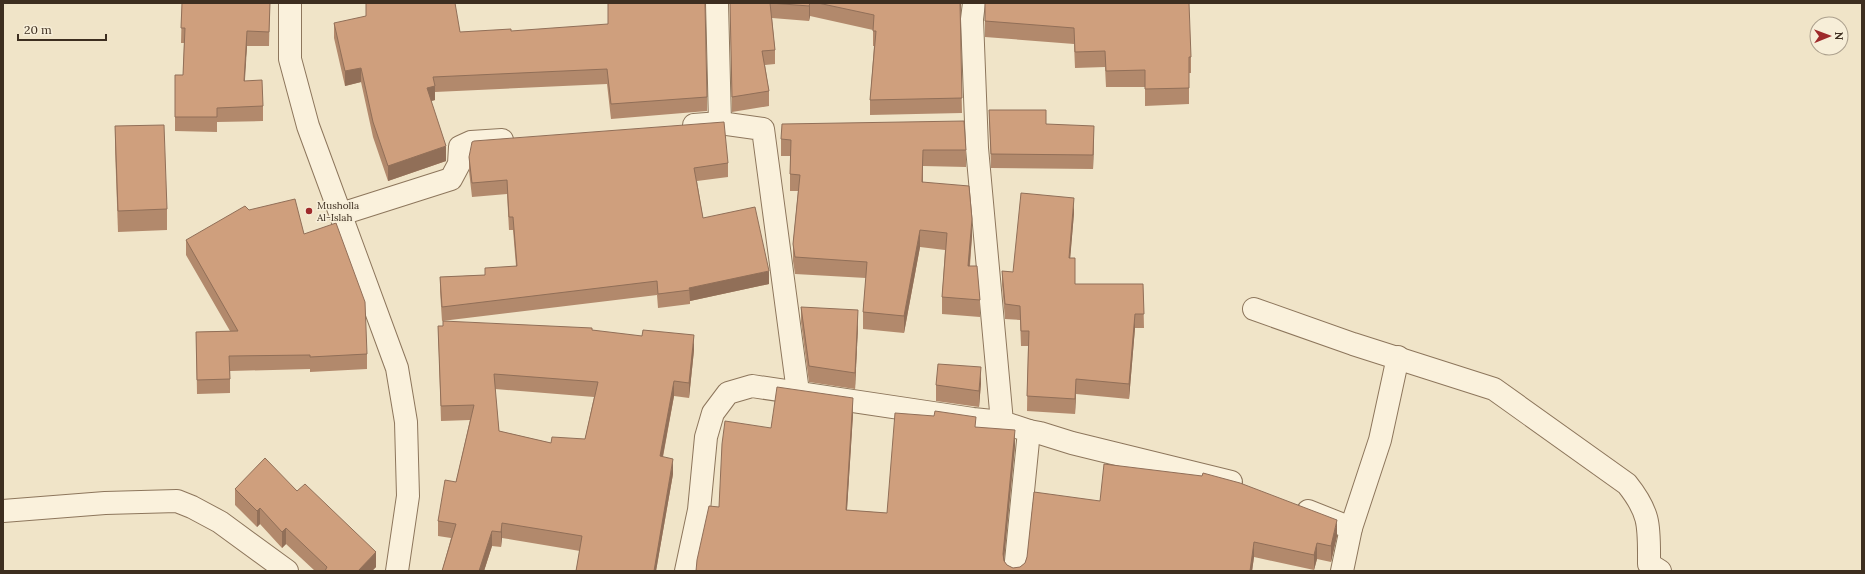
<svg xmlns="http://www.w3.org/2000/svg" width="1865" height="574" font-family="Lora,serif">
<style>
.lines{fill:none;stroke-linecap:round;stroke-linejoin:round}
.minor-casing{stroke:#8d765c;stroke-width:24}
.minor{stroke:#faf1dc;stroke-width:22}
.wall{fill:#b2896c;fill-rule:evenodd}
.shaded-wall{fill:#916f58}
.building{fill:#cf9f7d;stroke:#916f58;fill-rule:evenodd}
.poi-dot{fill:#9e2a2b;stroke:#f7eed8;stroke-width:1.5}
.labels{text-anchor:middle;stroke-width:3;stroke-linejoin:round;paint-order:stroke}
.poi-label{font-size:10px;fill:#3d2e20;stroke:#f7eed8;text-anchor:start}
</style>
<rect width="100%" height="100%" fill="#f0e4c8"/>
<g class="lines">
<defs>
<g id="minor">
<path d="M290 3V59L308 126 397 368 406 422 408 496 397 571"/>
<path d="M717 3 720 123"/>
<path d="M974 3 972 19 977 148 1002 422 1029 431 1015 571"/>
<path d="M694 125 720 123 763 129 798 392"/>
<path d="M341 214 451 179 459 164 460 147 471 142 502 140"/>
<path d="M1254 309 1353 344 1494 389 1627 484C1651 514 1649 527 1649 564L1660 571"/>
<path d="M1029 431 1040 433 1072 443 1231 482"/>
<path d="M3 511 105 503 177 501 192 507 220 522 287 571"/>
<path d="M1308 511 1351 528"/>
<path d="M686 571 699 510 706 437 713 413 728 393 752 386 973 419 1002 422"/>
<path d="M1342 571 1351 528 1380 440 1398 357"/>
</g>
</defs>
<use href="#minor" class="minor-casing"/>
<use href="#minor" class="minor"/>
</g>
<g class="wall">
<path d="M182 3H270L269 46H247L244 81 263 106V121L217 122V132L175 131V75H183L184 43H181Z"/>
<path d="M730 3H961L960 16 962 113 870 115V100L874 46H873V30L810 16 809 21 772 18 775 50V64L765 65 769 91V106L732 112Z"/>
<path d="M985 3 1191 57V73H1189V104L1145 106V87H1106L1105 67 1075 68 1074 44 985 37Z"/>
<path d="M334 23 460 32 511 31 707 97V111L611 119 607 84 435 92V100L431 101 446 161 388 181 373 137 361 82 345 86 334 38Z"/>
<path d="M989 110 1046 124 1094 140 1093 169 991 168Z"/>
<path d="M115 126 167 209V230L118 232 115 148Z"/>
<path d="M781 139 966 150V167L923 166V182L972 236 970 266 980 300V317L942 314V297L945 250 920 247 904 333 863 329V312L866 278 795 274 793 261V244L798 191H790V156H781Z"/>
<path d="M469 157 728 163V177L697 181 703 218 769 284 690 301V304L658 308 657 295 442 321 440 291V277L485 275 516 266 513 230H509L507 194 472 197 469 171Z"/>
<path d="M1074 213 1070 258 1075 284H1143L1144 328H1135L1129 399 1076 394 1075 414 1027 411 1028 346H1021L1020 320 1005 319 1002 285V271L1013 272Z"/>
<path d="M304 234 367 354V369L310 372V369L230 371V393L197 394 196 332 230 331 186 255V240Z"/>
<path d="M801 307 858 326 855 389 809 382 801 322Z"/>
<path d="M438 326 592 330 694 350 689 398 674 396 663 457 673 474 656 571H576L580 551 502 538 501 547 492 546 484 571H442L451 538 438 536V521L456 482 470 420 441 421ZM495 389 594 397 585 439 551 443 499 431Z"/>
<path d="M981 383 979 407 936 401V385Z"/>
<path d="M853 414 847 510 887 513 976 427 1015 446 1004 560V561L1007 565 1013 568 1020 567 1025 563 1027 557 1337 536 1331 562 1317 559 1314 570 1254 557 1252 571H696L719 507 771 428Z"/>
<path d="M235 489 297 491 376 567 372 571H315L286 544 282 548 260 524 257 527 235 505Z"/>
</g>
<g class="shaded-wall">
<path d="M810 3V16L809 21V6Z"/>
<path d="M960 3H961L960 19Z"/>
<path d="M247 31V46L244 96V81Z"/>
<path d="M361 68V82L345 86V71Z"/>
<path d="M435 86V100L427 102V88Z"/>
<path d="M1094 126V140L1093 169V155Z"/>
<path d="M446 146V161L388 181V166Z"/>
<path d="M923 150V166L922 199V182Z"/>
<path d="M1074 198V213L1069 273V258Z"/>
<path d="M972 219V236L968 283V266Z"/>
<path d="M920 230V247L904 333V316Z"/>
<path d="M769 271V284L690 301 689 288Z"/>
<path d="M858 310V326L855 389V373Z"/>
<path d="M1135 314V328L1129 399V384Z"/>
<path d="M694 335V350L689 398V383Z"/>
<path d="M981 367V383L979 407V391Z"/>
<path d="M1076 379V394L1075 414V399Z"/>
<path d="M674 381V396L660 471V456Z"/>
<path d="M853 398V414L846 525V510Z"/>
<path d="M1015 430V446L1003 570V554Z"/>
<path d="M673 459V474L656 571H654Z"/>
<path d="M260 508V524L257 527V511Z"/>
<path d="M1337 520V536L1331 562V546Z"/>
<path d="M502 523V538L501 547V532Z"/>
<path d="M286 528V544L282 548V532Z"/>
<path d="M492 531V546L484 571H479Z"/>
<path d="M1254 542V557L1252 571H1250Z"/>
<path d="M1317 543V559L1314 570V555Z"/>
<path d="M376 552V567L372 571H358Z"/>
</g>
<g class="building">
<path d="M182 3H270L269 32 247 31 244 81 262 80 263 106 217 108V117H175V75H183L185 28H181Z"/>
<path d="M366 3H455L460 32 511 29V31L608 24V3H705L707 97 611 104 607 69 433 77 435 86 427 88 446 146 388 166 373 122 361 68 345 71 334 23 366 16Z"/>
<path d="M730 3H810L809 6 770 3 775 50 762 51 769 91 732 97Z"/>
<path d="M818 3H960L962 98 870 100 876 31H873L874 15Z"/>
<path d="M985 3H1189L1191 57H1189V88L1145 89V70L1106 71 1105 51 1075 52 1074 28 985 21Z"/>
<path d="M989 110H1046V124L1094 126 1093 155 991 154Z"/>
<path d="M964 121 966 150H923L922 182 969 186 972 219 968 266H977L980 300 942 297 947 233 920 230 904 316 863 312 867 262 795 257 793 244 800 175 790 174 791 140 781 139 782 124Z"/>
<path d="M724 122 728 163 694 168 703 218 755 207 769 271 689 288 690 290 658 294 657 281 442 307 440 277 485 275V268L517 266 513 217H509L507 180 472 183 469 157 472 142 474 141Z"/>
<path d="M164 125 167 209 118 211 115 126Z"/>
<path d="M1021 193 1074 198 1069 258H1075V284H1143L1144 314H1135L1129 384 1076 379 1075 399 1027 396 1029 331H1021L1020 306 1005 304 1002 271 1013 272Z"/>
<path d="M295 199 304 234 336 223 365 302 367 354 310 357V355L229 356 230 379 197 380 196 332 238 331 186 240 245 206 249 210Z"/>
<path d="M801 307 858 310 855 373 809 366Z"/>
<path d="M443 321 592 328V330L642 336 643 330 694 335 689 383 674 381 660 456 673 459 654 571H576L582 536 502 523 501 532 492 531 479 571H442L456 524 438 521 445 480 456 482 474 405 441 406 438 326H443ZM494 374 598 382 585 439 552 437 551 443 499 431Z"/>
<path d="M938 364 981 367 979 391 936 385Z"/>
<path d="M777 387 853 398 846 510 887 513 895 413 934 416 935 411 976 417 975 427 1015 430 1003 554 1004 561 1007 565 1013 568 1020 567 1025 563 1027 557 1034 492 1100 501 1104 464 1202 476 1203 473 1240 483 1337 520 1331 546 1317 543 1314 555 1254 542 1250 571H696L697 560 709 506 719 507 722 444 725 421 771 428Z"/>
<path d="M265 458 297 491 305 484 376 552 358 571H325L327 567 286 528 282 532 260 508 257 511 235 489Z"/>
</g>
<circle class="poi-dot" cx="309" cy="211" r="4"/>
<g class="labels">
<g class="poi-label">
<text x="317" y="209">Musholla<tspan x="317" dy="12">Al-Islah</tspan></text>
</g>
</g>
<rect width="1865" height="574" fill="none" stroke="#3d2e20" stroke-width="8"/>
<g transform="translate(1829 36) rotate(89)"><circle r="19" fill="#f7eed8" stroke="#ada18e"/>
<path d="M0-3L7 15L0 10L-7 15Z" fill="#9e2a2b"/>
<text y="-6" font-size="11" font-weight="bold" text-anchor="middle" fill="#3d2e20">N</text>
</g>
<path d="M18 34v6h88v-6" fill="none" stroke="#3d2e20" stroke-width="2"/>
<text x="24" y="34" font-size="12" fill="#3d2e20" stroke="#f7eed8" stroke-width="3" paint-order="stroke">20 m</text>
</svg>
